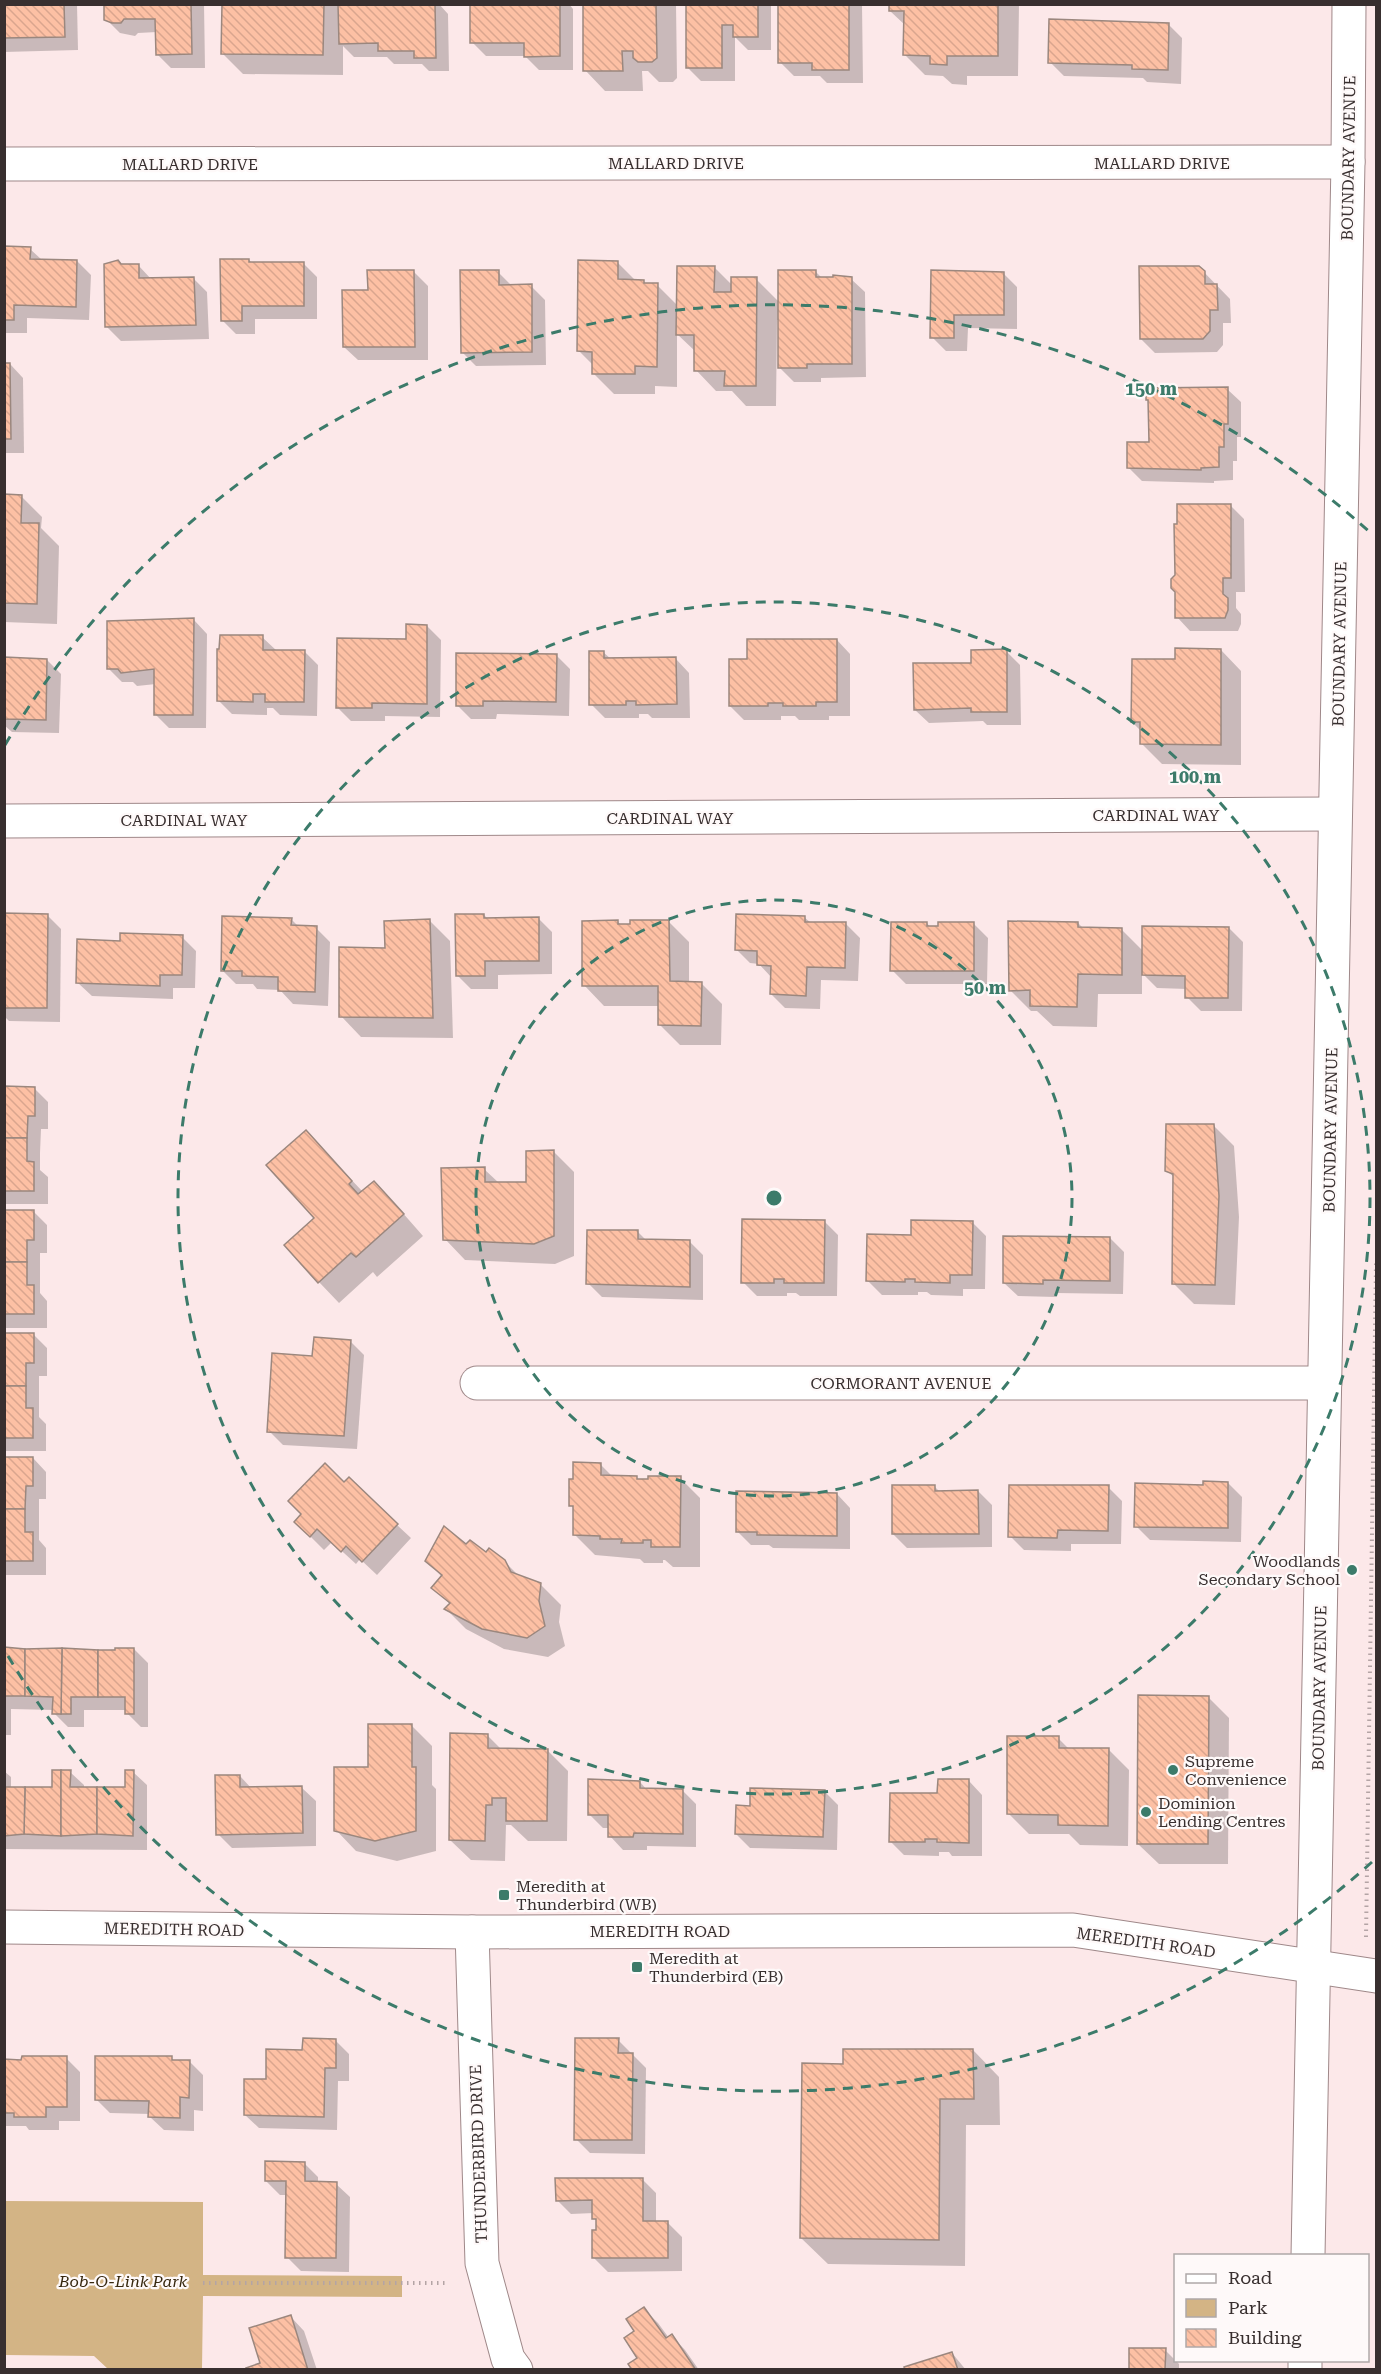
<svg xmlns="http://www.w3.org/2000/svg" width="1381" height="2374" font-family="'Roboto Serif',serif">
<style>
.green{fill:#d3b485}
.shadow{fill:#0003}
.building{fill:url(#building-back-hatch);stroke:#9b877e;stroke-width:1.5}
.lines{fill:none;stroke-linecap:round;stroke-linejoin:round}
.street-casing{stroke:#9f8889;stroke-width:35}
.secondary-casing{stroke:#9f8889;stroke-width:35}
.path{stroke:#b4a4a5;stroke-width:4;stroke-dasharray:1.5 4.5;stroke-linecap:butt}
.street{stroke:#fff;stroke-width:33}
.secondary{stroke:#fff;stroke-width:33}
.ring{fill:none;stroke:#3c7b6a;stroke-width:3;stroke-dasharray:10 8}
.poi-dot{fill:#3c7b6a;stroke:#fef9f9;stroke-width:2}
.labels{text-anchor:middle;stroke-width:4.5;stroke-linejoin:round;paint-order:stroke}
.street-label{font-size:16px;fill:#382f2f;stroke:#fef9f9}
.poi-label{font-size:16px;fill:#382f2f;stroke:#fef9f9;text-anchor:start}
.park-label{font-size:16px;font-style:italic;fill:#37280f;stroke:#fef9f9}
.centre{fill:#3c7b6a;stroke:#fef9f9;stroke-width:3}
.ring-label{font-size:18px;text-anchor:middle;font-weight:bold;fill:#3c7b6a;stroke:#fef9f9;stroke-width:4.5;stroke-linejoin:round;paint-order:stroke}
</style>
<defs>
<pattern id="building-back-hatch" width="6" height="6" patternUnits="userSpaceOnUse" patternTransform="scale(1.5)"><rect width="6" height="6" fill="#fdc0a4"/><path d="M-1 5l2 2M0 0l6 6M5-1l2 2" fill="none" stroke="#daa58e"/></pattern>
</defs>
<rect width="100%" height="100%" fill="#fce8e9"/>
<path class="green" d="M5 2201 203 2202V2275L402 2276V2297L203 2296 202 2369H108L94 2356 5 2355Z"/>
<g class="shadow">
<path d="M4 4H77L78 50 4 52Z"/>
<path d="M106 4H204L205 68H171L158 55 157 32 138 33 135 36 120 33 106 19Z"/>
<path d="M223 4H439L448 14 449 71H429L422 64H394L387 57H354L343 46V75L243 74 223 54Z"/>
<path d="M472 4H569L573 9V70H539L525 56H486L472 42Z"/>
<path d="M584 4H676L677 78 673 82H659L648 71H642L643 91H605L585 70Z"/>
<path d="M687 4H771V50H748L735 37V81H701L687 67Z"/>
<path d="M779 4H862L863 83H827L820 76H794L780 62Z"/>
<path d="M891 4H1019L1018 76H967V85L952 84 943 76 925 75 905 55V25L890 11Z"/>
<path d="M1168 24 1182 38 1181 84 1147 82 1143 78 1064 76 1050 62Z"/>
<path d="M4 248 30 249 42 260 77 261 91 275 89 320 27 318V333H4Z"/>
<path d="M249 260 252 263H303L317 277V319H255V334H236L222 320Z"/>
<path d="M618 263 636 281H643L646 285H657L678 306 714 267 732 285 756 279 779 302 815 271 822 278 851 279 865 292 866 377 821 378V382H794L780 368V320H777L776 406H746L732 391H716L696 370V352L677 334V387L655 386V394H614L593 373 594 366 579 351Z"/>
<path d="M138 265 152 280 194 279 207 292 209 339 121 341 107 327 121 266Z"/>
<path d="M1199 267 1230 299 1231 323H1223V345L1217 352 1155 353 1141 339Z"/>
<path d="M414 272 428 286V360H358L344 347 369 291Z"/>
<path d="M498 272 512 286H531L545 300 546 365 476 366 462 352Z"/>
<path d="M933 272 1003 273 1017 287V329L968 328 967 351H946L932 337Z"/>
<path d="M4 364H10L23 378 24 453H4Z"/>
<path d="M1227 389 1241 402V437H1237V461H1233V480L1214 481V483L1142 481 1128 467 1150 443V402L1147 400Z"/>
<path d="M4 496H21L42 517 41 528 59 546 57 624 4 622Z"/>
<path d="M1230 505 1244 519 1245 592H1236V608L1241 614V624L1238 631H1190L1177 617 1176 576Z"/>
<path d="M194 620 207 634 206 728H169L155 714 156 684 137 686 133 682H122L108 668Z"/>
<path d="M427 626 441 640 440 717 385 716V721H351L337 707 407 640Z"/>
<path d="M262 637 277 651H304L318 665 317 716 280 715 273 708H267V715L232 714 218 700Z"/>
<path d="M837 640 850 654V716H829V720H799L795 716H781V720H744L730 706 748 661Z"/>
<path d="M1221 650 1241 671V765L1162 764 1141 743V731L1132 722 1177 661Z"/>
<path d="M1006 651 1020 665 1021 725H987L983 721 929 723 915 710 973 664Z"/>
<path d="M603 652 611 659H676L689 673 690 718H652L648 714H639V718H605L591 704Z"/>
<path d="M556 655 570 669 569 716 497 714 496 719H471L457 705Z"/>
<path d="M4 659 47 660 61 674 59 733 12 732 4 725Z"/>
<path d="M4 915H47L61 929 60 1022 9 1021 4 1016Z"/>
<path d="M484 915 488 919 538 918 552 932V974L498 975V989H471L457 975Z"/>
<path d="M804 917 811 923 846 924 860 938 858 981 821 980 820 1009 785 1008 771 994 772 978 759 964 750 963 736 949Z"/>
<path d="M291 919 299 927 316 928 330 942 328 1006 293 1004 280 990 257 989 253 984H236L222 970Z"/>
<path d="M429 920 450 941 453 1038 361 1037 341 1016 387 950Z"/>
<path d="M618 922 622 926 669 922 689 942V983H701L722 1004 721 1045H680L659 1024V1006H604L584 985Z"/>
<path d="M927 923 930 927 974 924 988 938 987 984H906L892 970Z"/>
<path d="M1078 923 1083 928 1121 929 1143 951 1229 928 1243 942 1242 1011H1201L1187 997V989L1157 988 1142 973V994H1098L1097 1027 1053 1026 1037 1011H1031L1010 990Z"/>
<path d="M182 937 196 951 195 988H173V999L92 996 78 983 122 942Z"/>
<path d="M4 1088H34L48 1102V1129H41L40 1153V1170L48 1177V1204H4Z"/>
<path d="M1213 1125 1234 1146 1239 1217 1235 1305 1194 1304 1173 1283 1175 1178 1167 1171Z"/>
<path d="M306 1132 363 1192 394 1203 423 1236 377 1277 373 1272 339 1303 319 1282 316 1218Z"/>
<path d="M554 1152 574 1172V1256L555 1264 465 1260 445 1239 484 1169 499 1183H527Z"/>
<path d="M4 1211H33L47 1225V1253H40V1293L47 1301V1328H4Z"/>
<path d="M824 1221 838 1235 837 1296H800L796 1293H787V1296H757L743 1282Z"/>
<path d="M972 1222 986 1236 985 1289H963V1296L931 1295 927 1292H918V1295H882L868 1281 912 1236Z"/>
<path d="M637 1231 646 1240 689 1241 703 1255V1300L602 1297 588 1283Z"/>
<path d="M1110 1238 1124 1252 1123 1294 1056 1293V1297L1018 1296 1004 1283Z"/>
<path d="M4 1334H33L47 1348V1376H39V1417L46 1424V1451H4Z"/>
<path d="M350 1341 364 1355 357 1449 283 1445 269 1431 314 1358Z"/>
<path d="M4 1458H33L46 1472V1499H39V1540L46 1548V1575H4Z"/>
<path d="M600 1464 613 1477 636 1478 640 1481 680 1478 700 1498V1567H673L665 1560H663V1563H644L640 1559 595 1555 574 1534V1509L571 1505Z"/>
<path d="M1228 1483 1242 1497 1241 1542 1150 1540 1136 1526 1205 1486Z"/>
<path d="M344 1484 397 1525 411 1538 377 1575 360 1559 356 1564 332 1542 324 1550 310 1536Z"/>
<path d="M935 1487 940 1492 978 1491 992 1505V1547L907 1548 893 1534Z"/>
<path d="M1108 1487 1122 1501 1121 1544H1071V1551L1024 1550 1010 1536Z"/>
<path d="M837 1494 850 1508V1549L773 1548 769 1545H751L737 1531Z"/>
<path d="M467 1546 504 1561 520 1577 540 1584 561 1605 559 1622 565 1646 548 1657 504 1649 466 1629 446 1609 450 1604 433 1588 442 1577 427 1561Z"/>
<path d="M4 1648 10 1650 83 1651 134 1649 148 1663V1727H141L127 1713V1710H84V1727H68L54 1713V1710L11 1709V1735H4Z"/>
<path d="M1208 1697 1229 1718 1228 1864H1159L1138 1844Z"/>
<path d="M411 1725 432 1746V1785L436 1789V1851L397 1861 356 1851 336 1830 369 1769Z"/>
<path d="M487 1735 502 1750H547L568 1771 567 1841H528L511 1825H506L505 1861 471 1860 450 1840Z"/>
<path d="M1058 1738 1069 1749H1108L1129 1770 1128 1846 1080 1845 1069 1834H1029L1008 1813Z"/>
<path d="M4 1771 11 1777V1788L54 1789 70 1772 84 1785V1789H126L133 1772 147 1785V1850L4 1849Z"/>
<path d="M240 1776 252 1789 302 1788 316 1801V1846L232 1848 218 1834Z"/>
<path d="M969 1781 982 1795V1856H952L949 1852H939V1856L904 1855 890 1841 939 1795Z"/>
<path d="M640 1782 647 1790H682L696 1804V1847L647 1846V1850H623L610 1836V1828H603L589 1814Z"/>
<path d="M824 1791 838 1805 837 1850 750 1848 736 1834 751 1807Z"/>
<path d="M618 2040 646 2068 645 2154 590 2153 576 2139Z"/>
<path d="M336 2041 349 2054V2081H338L337 2130 259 2128 245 2115 267 2081 304 2051Z"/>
<path d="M973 2050 999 2077 1000 2125H966L965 2266 828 2264 801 2238 844 2065Z"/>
<path d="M66 2058 80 2072V2121H59V2130H29L26 2126H4V2061Z"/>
<path d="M171 2058 175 2061H189L203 2075V2111L194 2110V2131L164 2130 150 2117V2114L110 2113 96 2099Z"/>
<path d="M304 2163 318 2177V2183L336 2184 350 2197 349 2272 301 2271 287 2257 288 2195H280L266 2181Z"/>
<path d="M642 2179 656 2193V2223H668L682 2237V2271L608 2272 594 2258 597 2221 594 2218V2213L571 2214 557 2200Z"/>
<path d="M644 2309 658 2323 669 2338 672 2336 685 2350 699 2370H634L639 2358Z"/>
<path d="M291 2317 304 2331 317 2370H249L262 2364Z"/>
<path d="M1165 2350 1179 2364V2370H1131Z"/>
<path d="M952 2353 966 2370H906Z"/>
</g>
<g class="building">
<path d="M4 4H64L65 37 4 38Z"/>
<path d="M104 4H191L192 54 156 55 155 19H124L121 23H112L104 20Z"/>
<path d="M222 4H324L323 55 221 54Z"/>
<path d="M338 4H435L436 58H414V51H378V43L339 44Z"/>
<path d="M470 4H560V56L524 57V43H470Z"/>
<path d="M583 4H656L657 58 652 62H638L633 58V51H622L623 71H583Z"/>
<path d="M686 4H758V37H733V25H722V68H686Z"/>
<path d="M778 4H849V70H812V63H778Z"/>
<path d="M889 4H998V56H947V65L930 64V56L903 55 904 11H889Z"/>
<path d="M1049 19 1169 23 1168 70 1132 69V65L1048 63Z"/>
<path d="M4 246 31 247 30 259 77 260 76 307 14 305V320H4Z"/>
<path d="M220 259H249V262H304V306H242V321H221Z"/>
<path d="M118 260 121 264H139V278L194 277 196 325 105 327 104 264Z"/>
<path d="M578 260 618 261V279L644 280V283H658L657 367 635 366V374H592V352L577 351Z"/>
<path d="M677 266H715L714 292H731V277H757L756 386H724L725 371H694V335H676Z"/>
<path d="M1139 266H1199L1205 271V284H1217L1218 310H1210V331L1203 339H1140Z"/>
<path d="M367 270H414L415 347H343L342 290H368Z"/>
<path d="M460 270H499V285L532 284V352L461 353Z"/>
<path d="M778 270H816V277H833V275L852 277V364H807V368H778Z"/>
<path d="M931 270 1004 272V315H954V338H930Z"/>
<path d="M4 363H10L11 439H4Z"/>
<path d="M1228 387V424H1224V447H1219V467L1201 468V470L1127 468V442H1149L1148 400H1146V388Z"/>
<path d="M4 494 22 495 21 523H39L37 604 4 603Z"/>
<path d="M1177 504H1231V578H1223V594L1228 598V610L1225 618H1175V592L1171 588V579L1175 575 1174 524H1177Z"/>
<path d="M194 618 193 715H154V669L121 673 118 669H107V621Z"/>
<path d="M406 624 427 625V704L372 703V708H336L337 638 406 639Z"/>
<path d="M220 635H263V650H305L304 702H265V694H253V702L217 701V649H219Z"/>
<path d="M747 639H837V702H816V706H783V703H768V706H729V659H747Z"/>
<path d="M1175 648 1221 649V745L1140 744V722H1131L1132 659H1175Z"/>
<path d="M1007 649V712H971V708L914 710 913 663H971V650Z"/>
<path d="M589 651H604V658L676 657 677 704 636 705V701H626V705H589Z"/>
<path d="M456 653 557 654 556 702 483 701V706H456Z"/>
<path d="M4 657 47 659 46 720 4 719Z"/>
<path d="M4 913 48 914 47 1008H4Z"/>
<path d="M455 914H484V918L539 917V961H485V976H456Z"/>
<path d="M736 914 805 916V922H846L845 968 807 967 806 996 770 994 771 966 757 965V951L735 950Z"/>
<path d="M222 916 292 918 291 925 317 926 315 992 278 991V977L242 976V971H221Z"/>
<path d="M430 919 433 1018 339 1017V947L385 948 384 921Z"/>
<path d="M618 920V924H630V920H669L670 981 702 982 701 1026 658 1025V986H582V921Z"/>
<path d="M1008 921 1078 922V927L1122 928V975L1078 974 1077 1007 1030 1006V990L1009 991Z"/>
<path d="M891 922H927V926H938V922H974V971H890Z"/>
<path d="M1142 926 1229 927 1228 998H1185V976L1142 975Z"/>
<path d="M120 933 183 935 182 975H160V986L76 983 77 939 120 941Z"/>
<path d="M4 1086 35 1087V1116H28L27 1138H4Z"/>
<path d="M1166 1124H1214L1219 1196 1215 1285 1172 1284 1173 1174 1165 1171Z"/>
<path d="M306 1130 352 1181 349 1184 358 1194 374 1181 404 1214 356 1257 351 1253 318 1283 284 1245 314 1218 266 1165Z"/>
<path d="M4 1138H27V1161L34 1162V1191H4Z"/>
<path d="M554 1150V1236L534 1244 443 1240 441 1168 485 1167V1182H526V1151Z"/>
<path d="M4 1210H34V1240H27V1262H4Z"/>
<path d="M742 1219 825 1220 824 1283H784V1279H774V1283H741Z"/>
<path d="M911 1220 973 1221 972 1275H950V1283L915 1282V1279H905V1282L866 1281 867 1234 911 1235Z"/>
<path d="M587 1230H638V1239L690 1240V1287L586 1284Z"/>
<path d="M1003 1236 1110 1237V1281L1043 1280V1284L1003 1283Z"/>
<path d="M4 1262H27V1285H34V1314H4Z"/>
<path d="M4 1333H34V1363H26V1386H4Z"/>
<path d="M314 1337 351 1340 344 1436 267 1432 272 1353 312 1356Z"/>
<path d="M4 1386H26V1408H33V1438H4Z"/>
<path d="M4 1457H33V1486H26L25 1509H4Z"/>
<path d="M573 1462 601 1463V1475L637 1476V1479H648V1476H681L680 1547H651V1540H643V1543H621L622 1539H600V1536L573 1535V1506H569V1479H573Z"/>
<path d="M325 1463 344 1482 349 1477 398 1524 362 1562 346 1546 341 1552 317 1529 310 1537 294 1522 301 1514 288 1501Z"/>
<path d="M1203 1481 1228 1482V1528L1134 1527 1135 1483 1203 1485Z"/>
<path d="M892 1485H935V1491L978 1490 979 1534H892Z"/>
<path d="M1009 1485H1109L1108 1531 1058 1530 1057 1538 1008 1537Z"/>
<path d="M736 1491 837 1493V1536L757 1535V1532H736Z"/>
<path d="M4 1509H25V1532H33V1561H4Z"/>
<path d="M444 1526 466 1544 470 1540 486 1552 489 1548 505 1560 511 1572 541 1583 539 1601 545 1626 527 1638 482 1629 444 1609 450 1603 431 1588 442 1575 425 1561Z"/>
<path d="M4 1647 25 1649V1696H4Z"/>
<path d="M62 1648 98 1650V1697H71V1714H61Z"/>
<path d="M62 1648 61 1714H52L53 1697 25 1696V1649Z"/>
<path d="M115 1648H134V1714H125V1697H98V1650H115Z"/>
<path d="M1138 1695 1209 1696 1208 1844H1137Z"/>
<path d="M368 1724H412V1767H416V1831L375 1841 334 1831V1767H368Z"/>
<path d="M450 1733 488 1734V1748L548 1749 547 1821H506V1798H492V1805H486L485 1841 449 1840Z"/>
<path d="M1007 1736H1059V1748H1109L1108 1826 1058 1825V1815L1007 1814Z"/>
<path d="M52 1770H61V1836L24 1834 25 1787H52Z"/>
<path d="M61 1770H71L70 1787H97V1834L61 1836Z"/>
<path d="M125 1770H134L133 1836 97 1834V1787H125Z"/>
<path d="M215 1775H240V1787L302 1786 303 1833 216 1835Z"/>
<path d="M588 1779 640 1781V1788L683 1789V1834L634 1833 633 1837H608V1815H588Z"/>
<path d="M938 1779H969V1843L937 1842V1839H925V1842H889L890 1793H937Z"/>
<path d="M4 1787H25L24 1834 4 1836Z"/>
<path d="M750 1788 825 1790 823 1837 735 1834 736 1805 750 1806Z"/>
<path d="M303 2038 336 2039V2068H325L324 2117 244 2115V2079H266V2049L302 2050Z"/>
<path d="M575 2038H619L618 2053H633L632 2140H574Z"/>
<path d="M843 2049H973L974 2099H940L939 2240 800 2238 802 2063 843 2064Z"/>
<path d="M22 2056H67V2107H46V2117H14V2113H4V2059L21 2060Z"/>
<path d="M95 2056H172V2060H190L189 2098 180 2097V2118L148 2117 149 2101 95 2100Z"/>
<path d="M265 2161 305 2162V2181L337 2182 336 2258H285L286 2181H265Z"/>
<path d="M555 2178H643V2221H668V2258H592V2230H596V2219H592V2200L556 2201Z"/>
<path d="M644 2307 666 2338 672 2334 696 2370H632L628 2364 637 2358 624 2338 634 2331 626 2319Z"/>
<path d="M291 2315 308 2370H247L246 2368 260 2363 249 2328Z"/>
<path d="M1129 2348H1166L1165 2369 1178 2370H1129Z"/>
<path d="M952 2352 958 2370H905L904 2367 907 2366Z"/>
</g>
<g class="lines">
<defs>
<g id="street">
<path d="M4 164 1348 162"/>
<path d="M4 821 1335 814"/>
<path d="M477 1383H1325"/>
<path d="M472 1932 482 2263 508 2359 516 2370"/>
</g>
<g id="secondary">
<path d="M4 1927 472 1932 1073 1930 1376 1976"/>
<path d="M1308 2256 1348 162 1349 4"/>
<path d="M1305 2370V2360"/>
</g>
</defs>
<use href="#street" class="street-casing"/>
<use href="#secondary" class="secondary-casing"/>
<g class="path">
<path d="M1366 1937 1376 1263"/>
<path d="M203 2283H448"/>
</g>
<use href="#street" class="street"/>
<use href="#secondary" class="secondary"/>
</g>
<g class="ring">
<circle cx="774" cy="1198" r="298"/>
<circle cx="774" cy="1198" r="596"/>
<path d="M1372 1862A893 893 0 0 1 5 1651M5 745A893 893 0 0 1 1372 534"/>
</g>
<g class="poi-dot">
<circle cx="1352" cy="1570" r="6"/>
<circle cx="1173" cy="1770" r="6"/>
<circle cx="1146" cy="1812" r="6"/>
<rect x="498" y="1889" width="12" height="12" rx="3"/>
<rect x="631" y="1961" width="12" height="12" rx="3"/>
</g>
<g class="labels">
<g class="street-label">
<text transform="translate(1348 158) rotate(-89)" y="6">BOUNDARY AVENUE</text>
<text x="676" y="169">MALLARD DRIVE</text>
<text x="1162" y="169">MALLARD DRIVE</text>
<text x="190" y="170">MALLARD DRIVE</text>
<text transform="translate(1339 644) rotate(-89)" y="6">BOUNDARY AVENUE</text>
<text x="1156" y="821">CARDINAL WAY</text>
<text x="670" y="824">CARDINAL WAY</text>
<text x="184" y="826">CARDINAL WAY</text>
<text transform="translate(1330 1130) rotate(-89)" y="6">BOUNDARY AVENUE</text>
<text x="901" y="1389">CORMORANT AVENUE</text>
<text transform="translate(1319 1688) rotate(-89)" y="6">BOUNDARY AVENUE</text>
<text transform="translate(174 1929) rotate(1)" y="6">MEREDITH ROAD</text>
<text x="660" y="1937">MEREDITH ROAD</text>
<text transform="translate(1146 1942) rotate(8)" y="6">MEREDITH ROAD</text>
<text transform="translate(478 2154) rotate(-92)" y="6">THUNDERBIRD DRIVE</text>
</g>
<g class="poi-label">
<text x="1340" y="1567" text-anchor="end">Woodlands<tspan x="1340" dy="18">Secondary School</tspan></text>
<text x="1185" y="1767">Supreme<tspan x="1185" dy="18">Convenience</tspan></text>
<text x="1158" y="1809">Dominion<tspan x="1158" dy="18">Lending Centres</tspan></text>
<text x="516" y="1892">Meredith at<tspan x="516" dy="18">Thunderbird (WB)</tspan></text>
<text x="649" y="1964">Meredith at<tspan x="649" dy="18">Thunderbird (EB)</tspan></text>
</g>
<g class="park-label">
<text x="123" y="2287">Bob-O-Link Park</text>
</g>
</g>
<circle cx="774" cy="1198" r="9" class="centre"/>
<g class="ring-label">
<text x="1151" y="395">150 m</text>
<text x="1195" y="783">100 m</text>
<text x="985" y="994">50 m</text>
</g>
<rect width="1381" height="2374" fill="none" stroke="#382f2f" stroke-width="12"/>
<rect x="1174" y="2254" width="195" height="108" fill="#fef9f9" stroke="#afa8a8" stroke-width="1.5"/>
<rect x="1186" y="2274" width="30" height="9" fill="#ffffff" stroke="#afa8a8" stroke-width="1.5"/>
<text x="1228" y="2284" font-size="18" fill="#382f2f">Road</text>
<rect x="1186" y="2299" width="30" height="18" fill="#d3b485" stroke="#afa8a8" stroke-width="1.5"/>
<text x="1228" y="2314" font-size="18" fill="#382f2f">Park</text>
<rect x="1186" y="2329" width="30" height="18" fill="url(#building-back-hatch)" stroke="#afa8a8" stroke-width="1.5"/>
<text x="1228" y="2344" font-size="18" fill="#382f2f">Building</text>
</svg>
